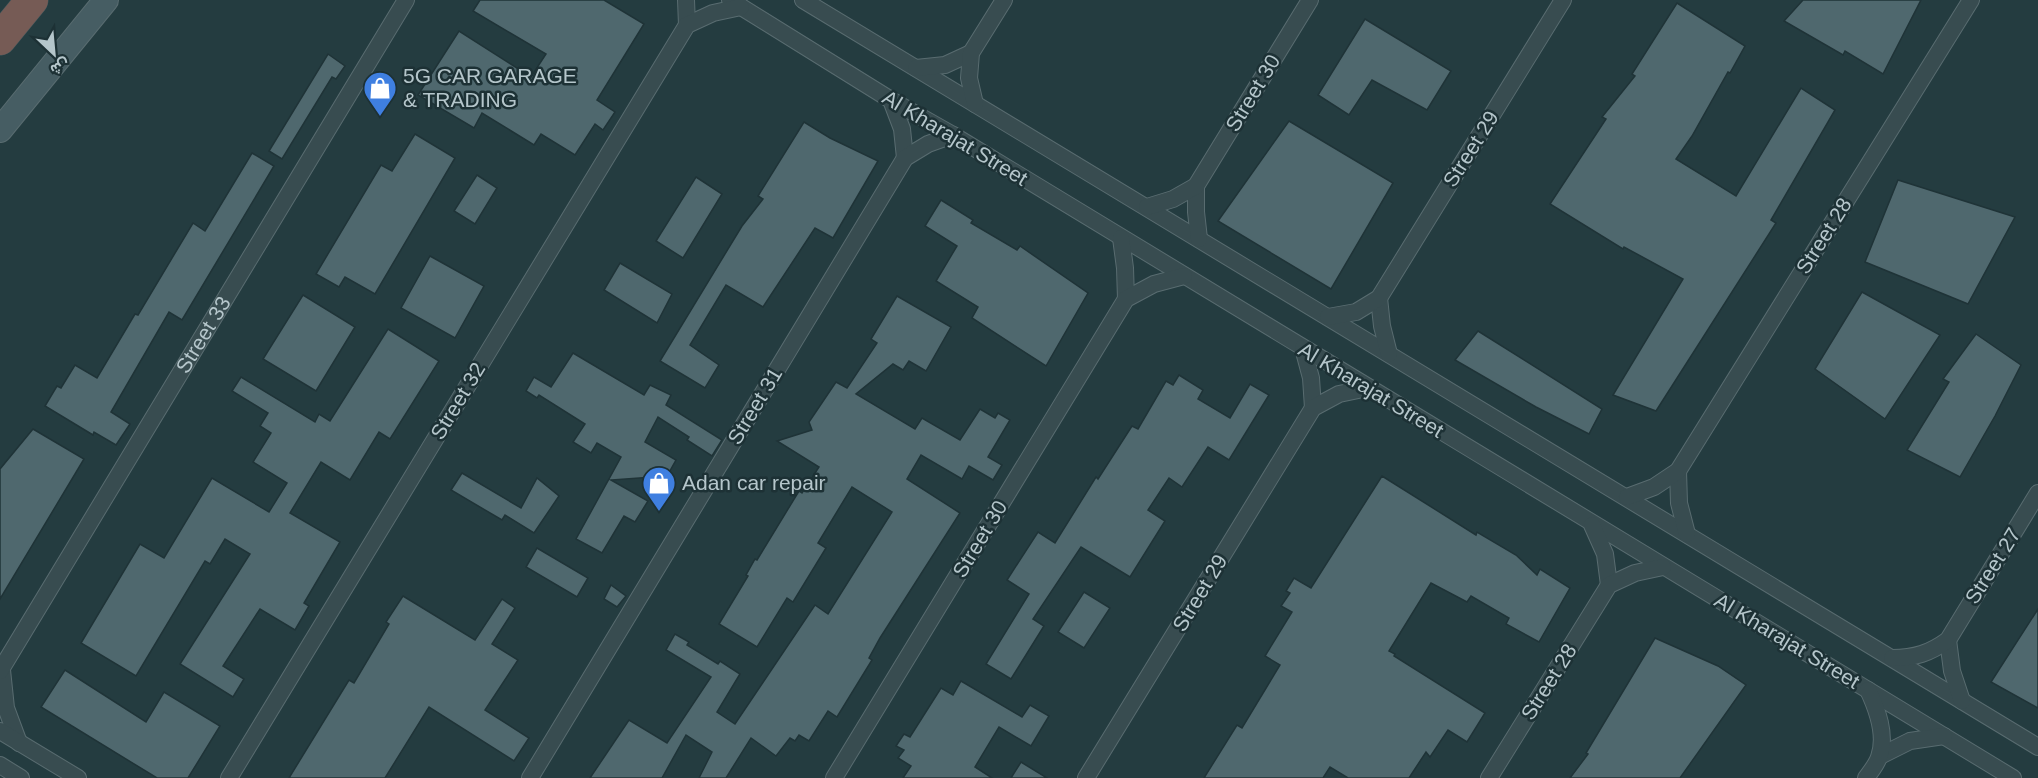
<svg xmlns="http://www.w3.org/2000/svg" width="2038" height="778" font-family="Arial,Vazirmatn,sans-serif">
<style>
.building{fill:#4f686e;stroke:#1f3337;stroke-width:1.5}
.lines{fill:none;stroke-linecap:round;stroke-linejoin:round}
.street-casing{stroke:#596c70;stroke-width:18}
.secondary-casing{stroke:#596c70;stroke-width:26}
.highway-casing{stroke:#46595d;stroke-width:33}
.street{stroke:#384c50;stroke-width:16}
.secondary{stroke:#465d63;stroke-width:24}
.highway{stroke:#765b55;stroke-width:32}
.labels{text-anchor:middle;stroke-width:5;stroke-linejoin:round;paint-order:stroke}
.poi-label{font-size:21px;fill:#b5c6cb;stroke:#1d3135;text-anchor:start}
.street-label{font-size:21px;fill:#b5c6cb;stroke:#1d3135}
</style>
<rect width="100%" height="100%" fill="#243c40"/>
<g class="building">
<path d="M480 0H604L644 24 597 100 615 112 603 130 595 124 575 155 541 134 534 145 482 113 474 128 418 95 459 31 531 77 546 54 473 11Z"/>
<path d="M1803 0H1921L1883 74 1845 51 1843 55 1784 21Z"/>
<path d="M1677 3 1745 46 1730 73 1728 72 1692 136 1676 159 1736 196 1801 88 1835 110 1771 220 1776 223 1656 411 1613 395 1683 279 1624 247 1623 249 1550 204 1606 119 1602 117 1635 76 1632 74Z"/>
<path d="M1365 19 1451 71 1427 110 1372 80 1349 115 1318 95Z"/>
<path d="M328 54 345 66 336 79 332 77 282 159 269 151Z"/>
<path d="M1289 121 1393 183 1331 289 1218 221Z"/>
<path d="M804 122 830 138 878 161 833 238 815 228 763 307 726 285 690 345 719 365 705 388 660 361 742 226 763 199 758 196Z"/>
<path d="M415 134 455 158 375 294 345 277 339 287 316 274 381 165 392 171Z"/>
<path d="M252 153 274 166 182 320 169 312 111 412 130 424 116 445 94 432 93 435 45 406 57 386 61 388 75 365 97 378 135 314 138 315 193 223 205 231Z"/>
<path d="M477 175 497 188 475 224 454 211Z"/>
<path d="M696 177 722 194 683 258 656 241Z"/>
<path d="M1898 180 2015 217 1968 304 1865 262Z"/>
<path d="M941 200 973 220 971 223 1017 250 1020 246 1088 293 1046 366 972 318 978 307 936 281 957 246 925 226Z"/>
<path d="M430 256 484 286 455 338 401 308Z"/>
<path d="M620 263 672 294 657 323 604 290Z"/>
<path d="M1862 292 1940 335 1885 419 1815 369Z"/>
<path d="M303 295 355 327 316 391 263 359Z"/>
<path d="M897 296 951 327 926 371 909 361 903 370 893 364 856 394 915 429 922 418 960 440 980 409 995 418 998 413 1010 420 988 457 1002 465 993 480 969 466 962 479 921 455 907 479 960 513 880 638 869 658 872 660 837 717 828 711 809 741 799 735 795 741 790 738 776 756 751 738 726 778H699L712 752 686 735 662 778H590L629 720 667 743 711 677 666 650 675 634 689 642 687 645 718 664 720 661 740 674 717 712 735 724 815 605 828 614 892 512 852 487 818 543 826 548 793 602 787 598 757 647 719 624 748 576 746 575 755 559 757 560 799 491 802 493 819 467 777 441 812 430 809 422 836 382 847 388 877 343 871 339Z"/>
<path d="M388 329 439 361 390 439 379 432 350 480 321 462 290 513 340 542 304 603 309 606 295 630 260 609 223 666 244 679 233 697 180 664 250 554 225 539 210 564 205 561 136 676 81 643 140 544 164 558 212 478 269 512 287 483 253 462 271 433 260 426 268 413 232 391 241 377 315 422 319 414 330 421Z"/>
<path d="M1478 331 1602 409 1589 434 1536 407 1455 360Z"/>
<path d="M1976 334 2021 365 1995 416 1960 477 1907 450 1949 382 1943 379Z"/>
<path d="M573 353 644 395 650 385 671 395 666 405 722 440 712 456 687 440 689 437 658 417 645 442 676 460 667 476 611 480 648 501 635 522 624 516 602 553 576 539 621 457 597 443 591 453 573 442 585 424 539 395 537 398 526 391 534 377 551 387Z"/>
<path d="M1179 375 1203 390 1198 399 1230 418 1250 384 1269 395 1229 460 1208 447 1182 487 1169 478 1148 510 1165 521 1130 577 1081 547 1033 619 1044 626 1011 679 986 664 1029 594 1007 580 1038 532 1055 543 1096 477 1098 479 1132 426 1138 429 1166 381 1173 385Z"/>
<path d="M33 429 84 459 0 599V469Z"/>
<path d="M462 473 521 508 537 478 559 496 534 533 505 515 502 520 451 490Z"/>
<path d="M1382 476 1476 535 1477 532 1516 555 1537 575 1540 569 1570 588 1539 642 1506 624 1509 618 1471 596 1467 602 1431 583 1389 651 1395 654 1394 656 1485 713 1467 742 1448 730 1430 757 1426 752 1409 778H1348L1330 767 1323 778H1204L1237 725 1242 728 1280 665 1265 656 1292 612 1281 606 1290 593 1286 591 1294 578 1311 588Z"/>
<path d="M537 548 588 578 577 597 526 567Z"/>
<path d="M611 585 626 596 617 607 604 599Z"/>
<path d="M1084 592 1110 608 1084 648 1058 632Z"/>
<path d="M403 596 475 640 502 599 515 608 492 644 518 660 485 710 529 738 514 761 429 707 385 778H289L349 680 354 683 389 624 386 622Z"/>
<path d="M2038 609V708L1991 682Z"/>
<path d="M1655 638 1718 666 1746 685 1680 778H1570L1588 754 1586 753Z"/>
<path d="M65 670 146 722 164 692 220 726 188 778H157L41 707Z"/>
<path d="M961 681 1022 717 1030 705 1049 716 1031 746 999 727 975 767 992 778H903L911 766 898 758 904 750 896 746 904 734 910 737 941 688 953 695Z"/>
<path d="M1021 762 1047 778H1011Z"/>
</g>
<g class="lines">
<defs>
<g id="street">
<path d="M686 0 687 25"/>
<path d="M730 0 891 100 953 135 2013 778"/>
<path d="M803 0 2038 747"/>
<path d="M916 68 945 65 971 53"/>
<path d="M891 100 902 129 905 158"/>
<path d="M975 104 969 78 971 53 1004 0"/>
<path d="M1196 186V212L1199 239"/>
<path d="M1147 207 1173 199 1196 186 1310 0"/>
<path d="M1121 238 1125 268 1126 299"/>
<path d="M1379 298 1382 326 1389 354"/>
<path d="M1328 317 1356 312 1379 298 1563 0"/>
<path d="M1303 348 1311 378 1313 408"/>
<path d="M1678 471 1679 503 1687 534"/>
<path d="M1627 497 1654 487 1678 471 1971 0"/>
<path d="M1592 525 1605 554 1609 585"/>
<path d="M1948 640 1952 671 1962 701"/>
<path d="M1892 658C1915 658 1930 653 1948 640L2038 493"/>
<path d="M2 670 6 708 19 743"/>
<path id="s1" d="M0 671 406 0"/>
<path d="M0 731 78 778"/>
<path d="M1880 756 1910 741 1944 736"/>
<path d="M0 765 21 778"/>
<path d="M229 778 687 25 713 13 741 7"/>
<path d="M530 778 905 158 928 144 953 135"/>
<path d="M834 778 1126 299 1154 284 1184 276"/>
<path d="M1086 778 1313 408 1339 394 1368 388"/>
<path d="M1489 778 1609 585 1635 573 1663 567"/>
<path d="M1866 778C1871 771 1877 764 1879 757 1887 735 1877 709 1868 690"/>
</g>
<path id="secondary" d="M0 130 106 0"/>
<path id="highway" d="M0 39 32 0"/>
</defs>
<use href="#street" class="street-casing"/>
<use href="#secondary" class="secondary-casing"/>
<use href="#highway" class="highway-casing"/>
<use href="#street" class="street"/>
<use href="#secondary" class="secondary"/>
<use href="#highway" class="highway"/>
</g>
<defs>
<symbol id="shop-pin" viewBox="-11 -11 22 30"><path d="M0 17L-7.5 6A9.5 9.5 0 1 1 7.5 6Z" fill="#3f7fe0" stroke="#1d3135"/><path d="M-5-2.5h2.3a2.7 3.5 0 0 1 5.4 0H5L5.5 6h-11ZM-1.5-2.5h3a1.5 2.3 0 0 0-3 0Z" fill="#fff"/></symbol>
</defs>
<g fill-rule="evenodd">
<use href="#shop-pin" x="361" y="69" width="38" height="52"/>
<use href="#shop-pin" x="640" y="464" width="38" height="52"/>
</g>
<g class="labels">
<g class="poi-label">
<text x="403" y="83">5G CAR GARAGE<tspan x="403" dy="24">&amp; TRADING</tspan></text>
<text x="682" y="490">Adan car repair</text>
</g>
<g class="street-label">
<text transform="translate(1253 93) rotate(-59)" y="7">Street 30</text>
<text transform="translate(955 138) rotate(31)" y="7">Al Kharajat Street</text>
<text transform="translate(1471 149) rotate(-58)" y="7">Street 29</text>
<text transform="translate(1824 236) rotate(-58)" y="7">Street 28</text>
<text dy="7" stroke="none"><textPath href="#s1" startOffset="393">Street 33</textPath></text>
<text transform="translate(1371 390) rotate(31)" y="7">Al Kharajat Street</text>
<text transform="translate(458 401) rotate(-59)" y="7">Street 32</text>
<text transform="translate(755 406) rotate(-59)" y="7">Street 31</text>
<text transform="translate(980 539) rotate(-59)" y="7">Street 30</text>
<text transform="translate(1993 566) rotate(-58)" y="7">Street 27</text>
<text transform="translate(1200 593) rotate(-59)" y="7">Street 29</text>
<text transform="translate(1787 641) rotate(31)" y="7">Al Kharajat Street</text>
<text transform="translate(1549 682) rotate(-58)" y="7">Street 28</text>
</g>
</g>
<g transform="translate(54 54) rotate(154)" stroke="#1d3135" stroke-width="4.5" paint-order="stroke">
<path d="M0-4.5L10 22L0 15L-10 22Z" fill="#b5c6cb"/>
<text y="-9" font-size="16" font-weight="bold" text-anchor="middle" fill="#b5c6cb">ش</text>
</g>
</svg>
